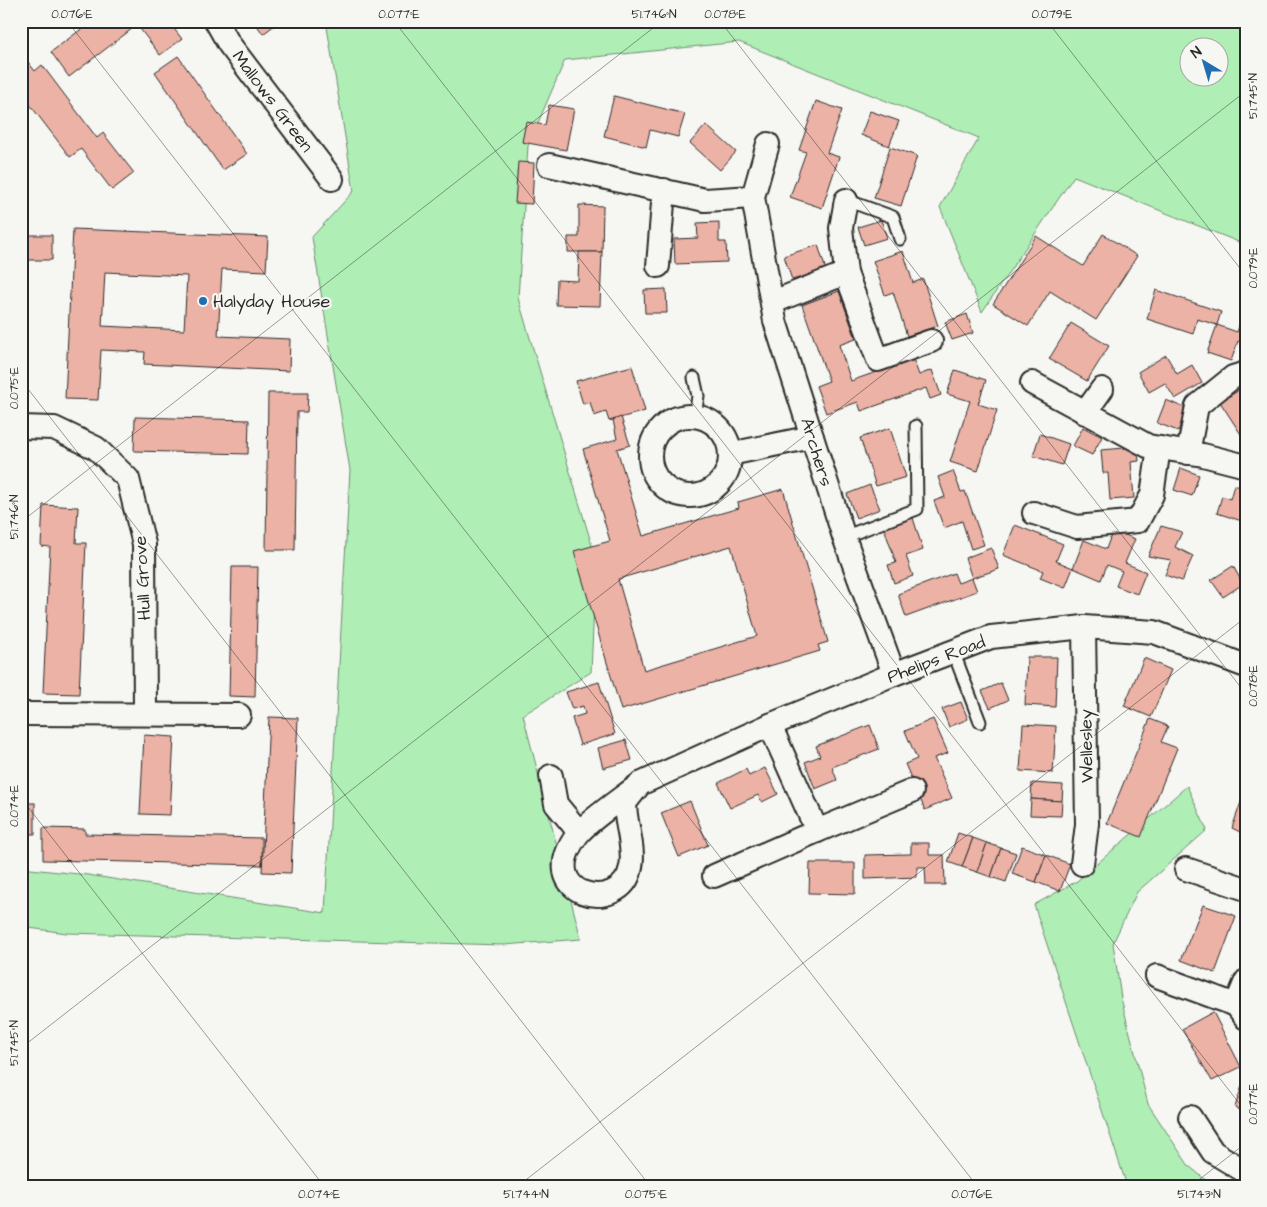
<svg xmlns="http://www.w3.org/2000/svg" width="1267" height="1207" font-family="'Architects Daughter',sans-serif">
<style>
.green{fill:#afefb6;stroke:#6d8d70;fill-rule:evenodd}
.building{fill:#ecb2a5;stroke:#2b2b2b;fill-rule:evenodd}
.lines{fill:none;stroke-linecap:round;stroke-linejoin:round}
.service-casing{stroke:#2b2b2b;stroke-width:15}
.minor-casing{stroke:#2b2b2b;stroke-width:26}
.service{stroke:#f6f6f2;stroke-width:11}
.minor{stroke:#f6f6f2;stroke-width:22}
.ticks{fill:none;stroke:#2b2b2b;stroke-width:1;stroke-opacity:0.45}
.poi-dot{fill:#1f6fb2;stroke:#f6f6f2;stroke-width:2}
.labels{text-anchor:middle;stroke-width:4.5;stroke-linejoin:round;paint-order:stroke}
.street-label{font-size:18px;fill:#2b2b2b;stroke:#f6f6f2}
.poi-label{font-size:18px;fill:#2b2b2b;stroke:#f6f6f2;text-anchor:start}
.neatline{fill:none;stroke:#2b2b2b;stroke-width:2}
.ticks-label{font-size:12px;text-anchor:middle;fill:#2b2b2b}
</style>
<rect width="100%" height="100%" fill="#f6f6f2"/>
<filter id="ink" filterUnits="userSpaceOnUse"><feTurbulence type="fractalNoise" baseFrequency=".02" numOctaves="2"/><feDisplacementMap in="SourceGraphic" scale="10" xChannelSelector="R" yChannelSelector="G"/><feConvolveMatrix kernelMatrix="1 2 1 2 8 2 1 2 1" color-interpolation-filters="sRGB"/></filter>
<g filter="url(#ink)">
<g class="green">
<path d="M326 21H1246V245L1074 176 982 312 940 207 979 138 739 42 565 60 528 146 518 298 596 559 591 672 523 715 581 939 504 945 67 933 21 927V868L88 875 325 913 350 470 312 237 354 191ZM1190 48H1220V78H1190Z"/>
<path d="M1187 786 1207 830 1137 892 1113 943 1121 998 1148 1104 1189 1166 1213 1186H1127L1034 905 1077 881Z"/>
</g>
<g class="building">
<path d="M92 21H168L182 39 160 55 137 25 69 77 51 52Z"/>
<path d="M254 21H280L263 34Z"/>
<path d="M21 53 35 71 42 65 97 138 103 133 134 173 112 190 81 149 70 157 21 93Z"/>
<path d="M178 56 247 154 223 170 155 72Z"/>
<path d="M614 96 685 114 678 137 650 130 646 147 604 136Z"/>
<path d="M816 101 842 110 827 153 839 157 822 208 790 197 806 152 799 150Z"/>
<path d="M549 105 574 109 566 150 522 142 526 122 545 125Z"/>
<path d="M870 111 899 121 889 146 861 135Z"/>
<path d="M706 125 736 152 720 170 690 143Z"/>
<path d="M890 147 917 156 901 206 874 198Z"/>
<path d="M518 162 534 163 532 204 515 203Z"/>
<path d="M579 205 603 206 602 252H568V237H579Z"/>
<path d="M881 220 887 238 864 245 858 227Z"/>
<path d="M719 222V242H726L727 262 675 264 674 239 698 238 697 223Z"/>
<path d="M73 229 268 237 266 271 222 269 218 336 290 339 289 371 144 364 145 352 101 350 98 400 65 399ZM105 272 187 276 184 330 102 326Z"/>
<path d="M1103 234 1137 256 1096 320 1050 291 1028 326 993 304 1036 236 1083 266Z"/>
<path d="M24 235H52V260H25L24 269H21V244L24 245Z"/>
<path d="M818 245 826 270 792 280 784 256Z"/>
<path d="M903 251 913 283 923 279 938 326 907 336 893 292 885 295 873 261Z"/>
<path d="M579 252H602L600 306 556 305 557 280 578 281Z"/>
<path d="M666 289 667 313H645L644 290Z"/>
<path d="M1156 290 1221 312 1217 325 1197 319 1193 334 1147 319Z"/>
<path d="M839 291 856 339 839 345 851 381 913 359 919 375 932 370 941 395 930 399 926 388 861 411 858 402 826 413 816 386 829 381 802 305Z"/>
<path d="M967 314 973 333 952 340 945 322Z"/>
<path d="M1243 314 1246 315V344L1238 341 1231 361 1207 353 1217 325 1237 332Z"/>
<path d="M1071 323 1109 346 1087 381 1049 359Z"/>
<path d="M1166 355 1177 374 1192 365 1202 383 1175 399 1165 383 1149 392 1138 372Z"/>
<path d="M632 366 645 411 609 421 606 412 594 416 590 402 583 404 576 381Z"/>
<path d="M955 370 986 380 978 404 997 410 978 471 950 462 970 401 947 394Z"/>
<path d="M1244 387 1246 390V442L1220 402Z"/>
<path d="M268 393H308L307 412H297L295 550H266Z"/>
<path d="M1166 400 1187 409 1178 431 1157 423Z"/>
<path d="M135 417 249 420 248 454 134 451Z"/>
<path d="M621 417 630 445 617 449 643 536 739 508 738 502 783 489 828 642 818 645 820 651 621 710 574 551 610 541 583 449 617 439 613 420ZM731 546 757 636 644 670 618 579Z"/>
<path d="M1083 427 1102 437 1092 455 1073 446Z"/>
<path d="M890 428 906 477 876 486 860 438Z"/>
<path d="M1040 434 1069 444 1062 465 1033 456Z"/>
<path d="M1137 447 1139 461 1131 462 1134 498 1110 500 1108 473H1103L1101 450Z"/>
<path d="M1181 468 1199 475 1192 496 1174 490Z"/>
<path d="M953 471 961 492 965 491 984 545 971 549 962 521 944 528 934 501 945 497 938 477Z"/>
<path d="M870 485 880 509 856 518 847 494Z"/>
<path d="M1234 485 1246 489 1245 522 1217 513 1222 496 1230 499Z"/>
<path d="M43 505 78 507 76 543H86L79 694 43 693 50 547 41 546Z"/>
<path d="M913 518 923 550 906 556 913 576 894 583 888 565 896 563 884 528Z"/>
<path d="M1015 525 1063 544 1056 561 1073 568 1065 588 1040 578 1043 571 1003 555Z"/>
<path d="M1161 526 1182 532 1175 547 1193 556 1182 581 1165 575 1171 560 1148 556Z"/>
<path d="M1113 530 1135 539 1125 563 1146 572 1137 594 1116 586 1122 571 1107 565 1101 580 1073 568 1084 540 1106 549Z"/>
<path d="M991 548 999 569 972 578 965 558Z"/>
<path d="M1233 566 1243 584 1223 597 1211 580Z"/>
<path d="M232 567H258L255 697 229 696Z"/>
<path d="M954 573 958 583 972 578 977 591 906 617 898 594Z"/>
<path d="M1027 657H1057L1055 707 1025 705Z"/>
<path d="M1144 658 1171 670 1151 717 1124 706Z"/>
<path d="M599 682 615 734 580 745 572 718 585 714 583 706 572 709 566 692Z"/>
<path d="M1001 683 1008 700 990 708 982 691Z"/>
<path d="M961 702 968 719 949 727 942 709Z"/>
<path d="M269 717 298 718 291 873 262 872Z"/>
<path d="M933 719 948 753 934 758 952 798 925 810 905 764 917 759 905 731Z"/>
<path d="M1150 719 1168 726 1161 742 1177 748 1141 837 1107 823Z"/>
<path d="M1023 724 1056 726 1053 773 1020 771Z"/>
<path d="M870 725 879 749 832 767 837 780 815 789 805 762 820 756 816 746Z"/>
<path d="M144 735 174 737 170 815 140 814Z"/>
<path d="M626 740 632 760 603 768 598 748Z"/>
<path d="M765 768 778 794 762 802 758 795 730 808 718 783 746 769 749 776Z"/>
<path d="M1032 783 1063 785 1062 801 1031 799Z"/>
<path d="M1246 788V835L1232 828Z"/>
<path d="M1031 799 1062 801 1061 816 1030 815Z"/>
<path d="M690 801 708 845 679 857 661 813Z"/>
<rect x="21" y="803" width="14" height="31"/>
<path d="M43 828 85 829V834L262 838V865L43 860Z"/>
<path d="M958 833 973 838 962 867 948 862Z"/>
<path d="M973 838 987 843 977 872 962 867Z"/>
<path d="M911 843H929V855H944L945 885H926L925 867H917V877L865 879V855L911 854Z"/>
<path d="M987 843 1001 848 991 877 977 872Z"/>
<path d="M1022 846 1046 855 1036 882 1012 874Z"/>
<path d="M1001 848 1016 853 1006 882 991 877Z"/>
<path d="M1046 855 1070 864 1060 891 1036 882Z"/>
<path d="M810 863H855V894L809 893Z"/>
<path d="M1203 905 1236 916 1215 973 1181 960Z"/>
<path d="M1213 1012 1241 1067 1212 1081 1182 1029Z"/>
<path d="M1246 1074V1114L1235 1107Z"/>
</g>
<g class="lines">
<defs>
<g id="service">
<path d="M846 200 893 217 900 239"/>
<path d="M694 378 698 396 695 416"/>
<path d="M844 537 917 509 916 426"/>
<path d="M953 651 980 722"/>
</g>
<g id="minor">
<path d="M216 21 229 44 332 179"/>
<path d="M768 144 753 197 775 321 844 537 894 674"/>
<path d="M549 165 705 200 753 197"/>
<path d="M846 200 841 228 846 273 878 360 931 341"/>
<path d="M658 266 664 190"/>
<path d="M773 302 846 273"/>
<path d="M1032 383 1148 446 1203 455 1246 466"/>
<path d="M1085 413 1102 389"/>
<circle cx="690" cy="456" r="40"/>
<path d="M21 427 54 428 96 448 128 479 144 544 145 713"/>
<path d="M1188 453 1197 406 1233 377 1246 373"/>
<path d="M730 454 812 437"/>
<path d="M1034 513 1077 527 1138 521 1152 495 1159 448"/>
<path d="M21 714 239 715"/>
<path d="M551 776 556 804 579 832"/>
<path d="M640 784 770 725 894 674 991 637 1084 627 1154 632 1246 666"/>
<path d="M640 784 625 803C625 824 635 846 631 867 622 917 531 896 578 834 589 820 625 796 640 784Z"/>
<path d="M817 831 912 791"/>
<path d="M1082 864 1087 824 1084 627"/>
<path d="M1186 869 1246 889"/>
<path d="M714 876 817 831 770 725"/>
<path d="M1157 976 1236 1005 1246 1018"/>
<path d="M1236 1005 1246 981"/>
<path d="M1190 1117 1213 1152 1246 1172"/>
</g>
</defs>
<use href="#service" class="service-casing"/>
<use href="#minor" class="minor-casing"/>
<use href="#service" class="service"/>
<use href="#minor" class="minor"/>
</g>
</g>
<path class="ticks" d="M67 21 977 1186M394 21 1246 1112M720 21 1246 694M1047 21 1246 276M21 380 650 1186M21 522 662 21M21 798 324 1186M21 1048 1246 91M518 1186 1246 617M1191 1186 1246 1143"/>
<circle class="poi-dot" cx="203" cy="301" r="5"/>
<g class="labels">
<g class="street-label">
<text transform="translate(273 101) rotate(53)" y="6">Mallows Green</text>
<text transform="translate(817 452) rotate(73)" y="6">Archers</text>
<text transform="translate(142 578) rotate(-93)" y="6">Hull Grove</text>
<text transform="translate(936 659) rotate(-21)" y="6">Phelips Road</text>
<text transform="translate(1086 746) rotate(-91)" y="6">Wellesley</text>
</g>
<g class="poi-label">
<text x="213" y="307">Halyday House</text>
</g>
</g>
<rect width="1267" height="1207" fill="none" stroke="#f6f6f2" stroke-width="55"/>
<g transform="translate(1204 62) rotate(322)"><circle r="24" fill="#f6f6f2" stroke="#a5a5a2"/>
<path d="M0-4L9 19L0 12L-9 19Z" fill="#1f6fb2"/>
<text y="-8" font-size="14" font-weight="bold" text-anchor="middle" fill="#2b2b2b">N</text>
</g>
<rect x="28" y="28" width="1212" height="1152" class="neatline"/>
<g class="ticks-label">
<text x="72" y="18">0.076°E</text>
<text x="399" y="18">0.077°E</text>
<text x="654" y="18">51.746°N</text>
<text x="725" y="18">0.078°E</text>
<text x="1052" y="18">0.079°E</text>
<text transform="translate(1253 96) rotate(-90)" y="4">51.745°N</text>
<text transform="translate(1253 268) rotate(-90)" y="4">0.079°E</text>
<text transform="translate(14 388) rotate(-90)" y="4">0.075°E</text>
<text transform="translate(14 517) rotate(-90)" y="4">51.746°N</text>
<text transform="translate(1253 686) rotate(-90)" y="4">0.078°E</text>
<text transform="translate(14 806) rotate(-90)" y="4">0.074°E</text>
<text transform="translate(14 1043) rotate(-90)" y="4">51.745°N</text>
<text transform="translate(1253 1104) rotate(-90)" y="4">0.077°E</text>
<text x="319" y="1198">0.074°E</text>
<text x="526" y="1198">51.744°N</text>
<text x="646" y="1198">0.075°E</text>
<text x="972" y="1198">0.076°E</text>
<text x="1199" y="1198">51.743°N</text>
</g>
</svg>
